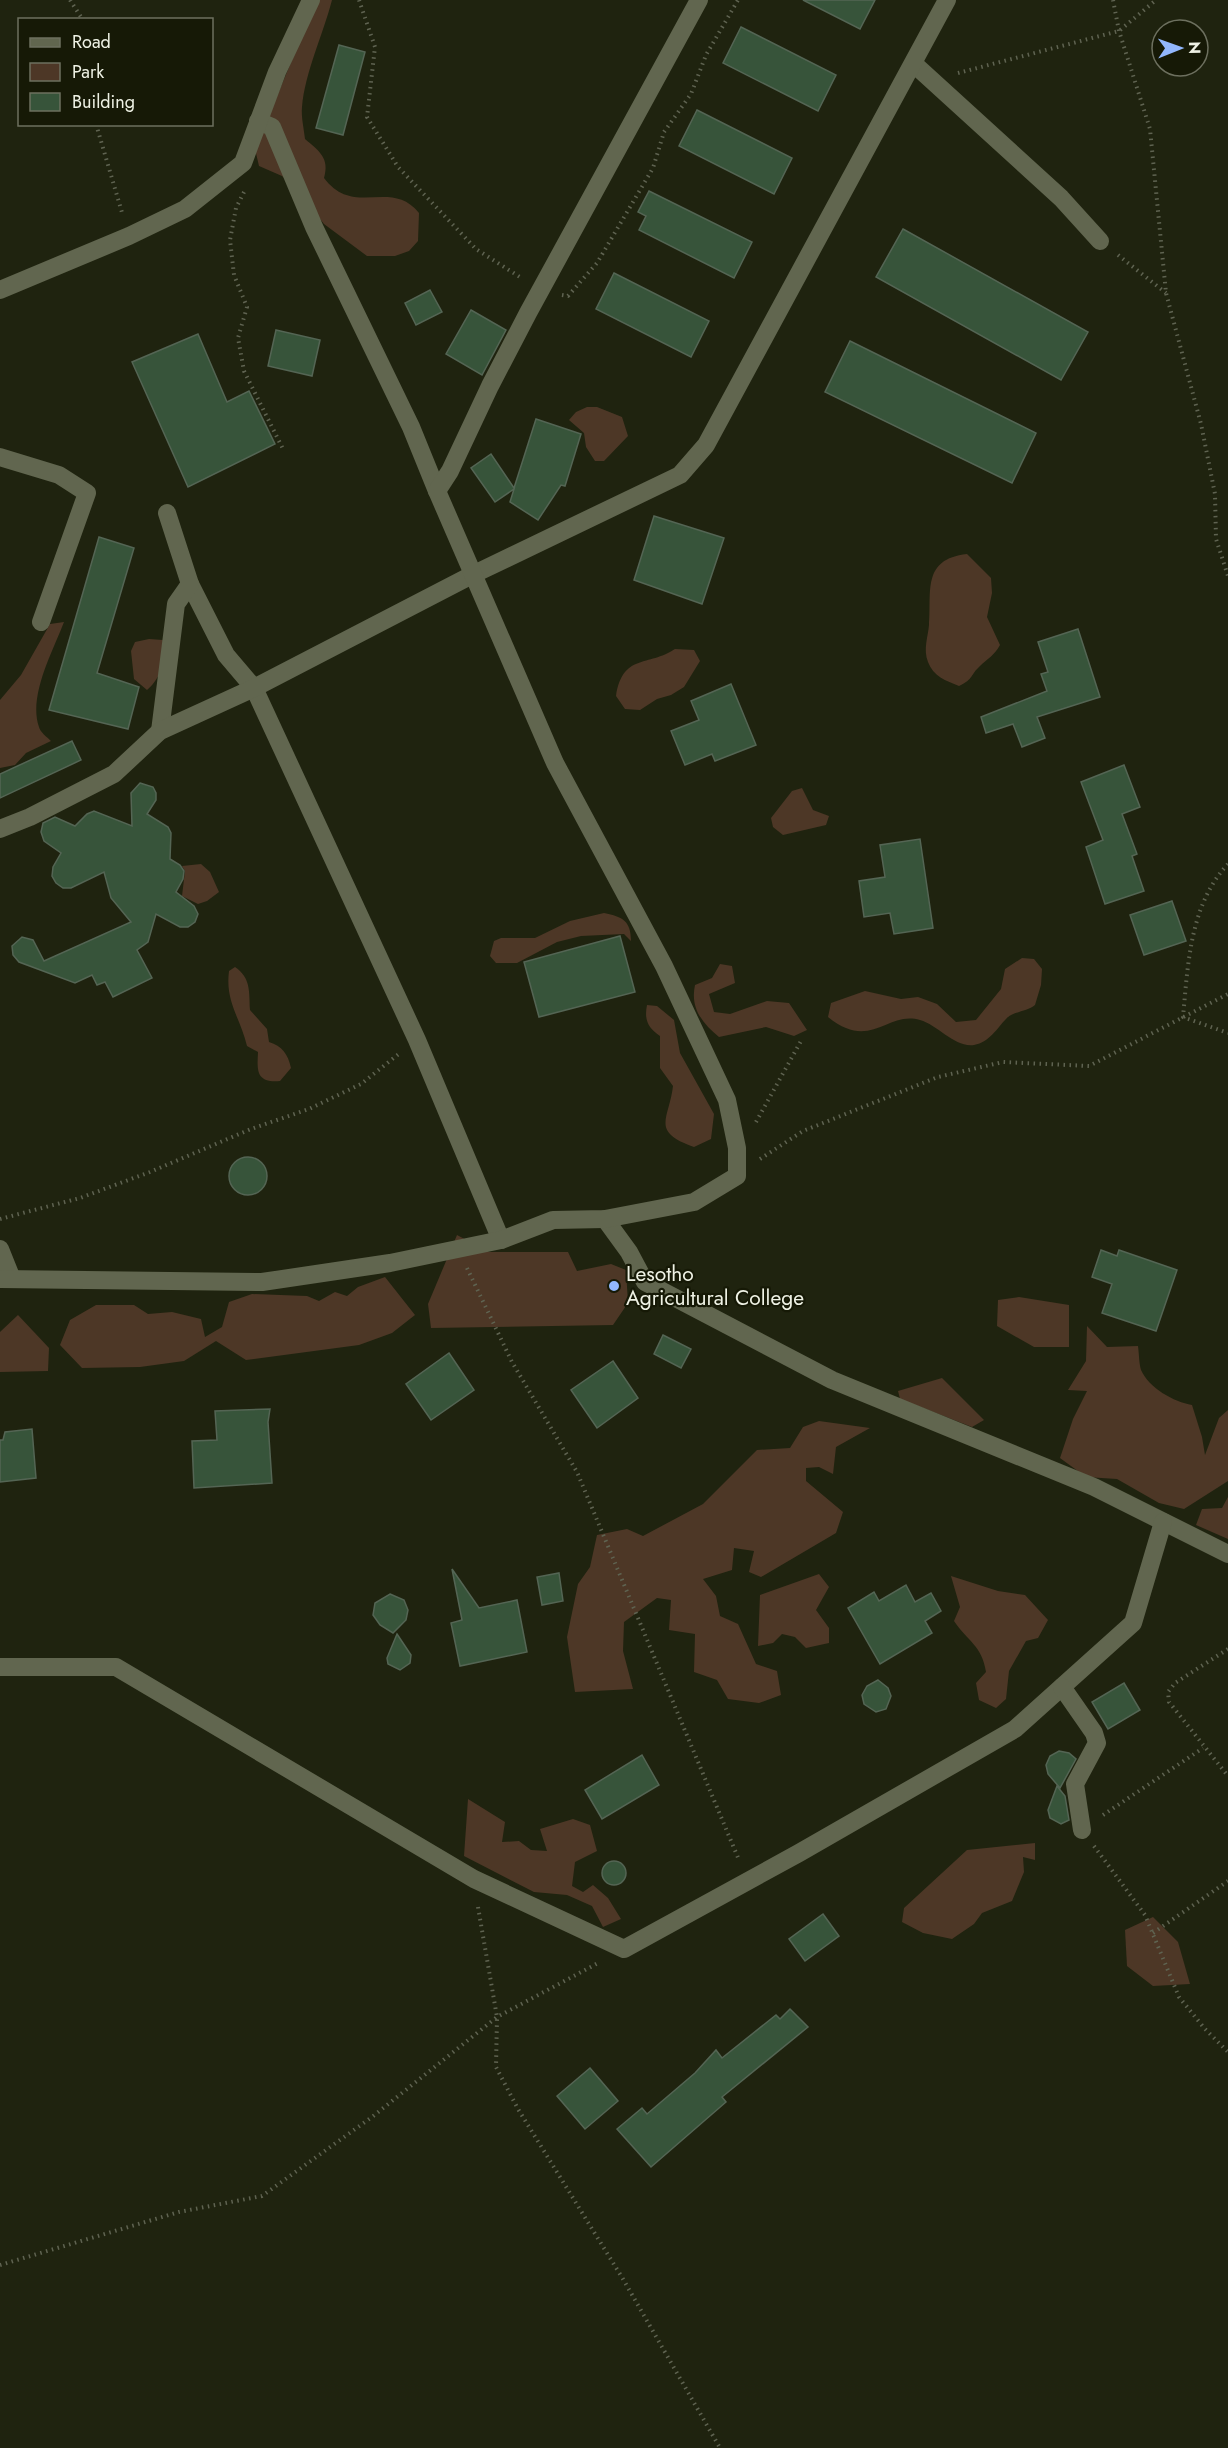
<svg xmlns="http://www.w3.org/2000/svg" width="1228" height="2448" font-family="Jost,sans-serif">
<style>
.green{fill:#4d3726}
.building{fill:#37543a;stroke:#546554;stroke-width:1.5}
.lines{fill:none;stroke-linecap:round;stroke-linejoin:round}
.path{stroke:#5f6351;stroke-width:4;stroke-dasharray:1.5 4.5;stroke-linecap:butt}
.minor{stroke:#61664f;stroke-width:18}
.poi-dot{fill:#92b7fd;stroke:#161906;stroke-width:2}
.labels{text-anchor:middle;stroke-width:4.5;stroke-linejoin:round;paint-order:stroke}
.poi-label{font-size:21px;fill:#eff2e5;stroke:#161906;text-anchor:start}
</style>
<rect width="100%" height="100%" fill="#1f230f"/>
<g class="green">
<path d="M317 0H332C323 35 305 72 302 107 301 117 304 129 305 139 319 151 330 158 324 178 354 218 391 178 419 213L418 241 409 251 395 256H367L324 224 291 184 282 176 259 166 255 149Z"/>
<path d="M587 407H597L622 417 628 436 604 461H595L586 447 584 433 569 420 576 412Z"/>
<path d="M967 554 991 578 992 593 987 617 1000 645C994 656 988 658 980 666 970 675 974 679 959 686 946 681 933 676 928 662 923 649 928 637 929 625 932 593 921 559 967 554Z"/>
<path d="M64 622C53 651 28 696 39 727 40 732 47 737 51 741L26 753 15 765 0 768V700L21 675 50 624Z"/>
<path d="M149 639 163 640C163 661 164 675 147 690L134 679 131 651 135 642Z"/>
<path d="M675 649 694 650 700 661 684 687 671 695 657 699 640 710 625 709 616 696C623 653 648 667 675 649Z"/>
<path d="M802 788 813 810 829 816 826 825 783 835 773 827 771 818 792 791Z"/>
<path d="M201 864 210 872 219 892 207 901 198 904 182 896 185 871 182 866Z"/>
<path d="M604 913C623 917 631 921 631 941L624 934 581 936 557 942 517 963H496L490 956 494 941 501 938H535L570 921Z"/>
<path d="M1022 958 1034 959 1042 969 1041 985 1035 1005C1027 1012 1013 1011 1006 1019 997 1028 990 1042 974 1045 955 1048 938 1025 920 1020 887 1010 871 1052 828 1017L831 1003 865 991 901 999 918 997 937 1004 956 1022 976 1020 1001 989 1005 969Z"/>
<path d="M720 964 732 966 735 983 709 994 714 1012 730 1014 767 1001 789 1003 807 1030 794 1036 766 1027 719 1037C702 1023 690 1008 695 985L712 978Z"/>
<path d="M235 967C251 978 249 991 250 1010L267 1029 269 1042C282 1046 288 1054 291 1068L280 1081C256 1083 257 1071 258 1052L247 1046C240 1017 225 1002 229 971Z"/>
<path d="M647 1005 657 1006 674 1020 680 1053 714 1114 711 1139 694 1147C650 1131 669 1120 673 1086L660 1068V1036C648 1028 644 1020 647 1005Z"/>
<path d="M457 1235 489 1252H568L577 1271 611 1264 626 1270 628 1303 613 1325 431 1328 428 1304Z"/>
<path d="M385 1277 415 1315 392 1333 359 1345 246 1360 216 1341 184 1361 140 1367 82 1368 60 1345 70 1320 96 1305H134L148 1314 172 1312 201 1319 205 1337 222 1327 229 1302 252 1294 307 1296 319 1301 335 1292 347 1296 358 1287Z"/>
<path d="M1019 1297 1069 1305V1347H1034L997 1326 998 1300Z"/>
<path d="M18 1315 49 1348 48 1371 0 1372V1332Z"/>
<path d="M1087 1326 1107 1347 1138 1346C1139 1353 1139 1363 1141 1370 1149 1388 1174 1402 1192 1405L1202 1437 1205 1455 1219 1418 1228 1410V1481L1184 1509 1159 1503 1117 1479 1086 1477 1060 1458 1073 1419 1087 1391 1068 1390 1086 1361Z"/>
<path d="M942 1378 984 1420 972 1427 900 1399 898 1391Z"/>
<path d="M819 1421 870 1428 836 1447 833 1474 819 1467 806 1468V1481L843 1512 836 1533 761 1577 749 1572 754 1551 734 1548 732 1570 703 1579 716 1596 720 1616 738 1624 756 1664 777 1671 781 1695 759 1703 728 1699 717 1680 694 1672 695 1634 669 1630 671 1600 657 1598 624 1622 623 1651 633 1689 575 1692 567 1637 578 1584 590 1567 597 1535 627 1529 643 1536 703 1504 757 1450 790 1448 803 1427Z"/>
<path d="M1228 1497V1539L1196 1525 1202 1509 1222 1508Z"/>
<path d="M819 1574 829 1587 816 1610 829 1628V1643L806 1648 795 1637 782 1634 773 1643 758 1646 760 1595Z"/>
<path d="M951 1576 998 1591 1025 1595 1048 1620 1038 1638 1026 1641 1009 1671 1006 1699 996 1708 979 1700 976 1683 986 1672C982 1645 967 1641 954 1621L960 1607Z"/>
<path d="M468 1799 505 1822 502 1842 519 1841 531 1850 547 1851 540 1829 573 1819 590 1825 597 1851 575 1862 572 1886 583 1892 593 1885 608 1898 621 1919 603 1927 592 1906 567 1895 534 1892 464 1856Z"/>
<path d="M1035 1843V1860L1023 1857 1024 1872 1012 1901 982 1913 974 1924 952 1939 923 1933 902 1922 904 1908 967 1850Z"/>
<path d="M1153 1917 1178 1942 1190 1984 1153 1986 1127 1966 1125 1930Z"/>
</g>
<g class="building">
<path d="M803 0H875L860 29Z"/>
<path d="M741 27 836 75 818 111 723 63Z"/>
<path d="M339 45 365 52 343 135 316 128Z"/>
<path d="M697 110 792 158 774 194 679 146Z"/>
<path d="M649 191 752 242 734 278 639 230 646 216 638 212Z"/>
<path d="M903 229 1088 332 1061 380 876 277Z"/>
<path d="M614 273 709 321 691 357 596 309Z"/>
<path d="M430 290 442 312 416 325 405 303Z"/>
<path d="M471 310 506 330 482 375 446 354Z"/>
<path d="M276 330 320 340 312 376 268 366Z"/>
<path d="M198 334 227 402 249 391 275 444 188 487 132 362Z"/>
<path d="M850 341 1036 433 1012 483 825 392Z"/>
<path d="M536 419 581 434 565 486 561 485 538 520 510 502 514 489 495 502 471 468 491 454 514 488Z"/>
<path d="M654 516 724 538 702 604 634 580Z"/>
<path d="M99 537 134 548 97 673 139 687 128 729 49 710Z"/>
<path d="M1078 629 1100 697 1037 717 1045 738 1022 747 1013 724 986 733 981 717 1047 691 1041 674 1048 672 1038 642Z"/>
<path d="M731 684 756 745 715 761 712 754 685 765 671 731 699 720 691 701Z"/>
<path d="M72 741 81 760 0 798V774Z"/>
<path d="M1124 765 1140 807 1122 814 1137 854 1132 856 1144 891 1105 904 1086 847 1103 840 1081 782Z"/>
<path d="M140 783 153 787 156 793V800L147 814 168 827 171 833 170 859 180 865 184 871 183 879 176 892 194 906 198 914 195 922 188 927H180L156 914 148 942 137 950 152 978 113 997 105 982 97 985 92 975 75 983 19 962 13 955 12 946 22 937 33 940 44 961 131 922 111 898 104 872 71 888H63L56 883 52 876 53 867 61 853 44 841 41 832 43 823 55 817 75 826 87 814 94 811 132 826 131 793Z"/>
<path d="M920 839 933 928 894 934 890 913 864 917 859 881 885 877 880 845Z"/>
<path d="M1172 901 1186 941 1144 955 1130 915Z"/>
<path d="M620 936 635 992 539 1017 524 962Z"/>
<circle cx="248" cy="1176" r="19"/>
<path d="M1101 1250 1117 1256 1119 1250 1177 1270 1156 1331 1102 1313 1112 1284 1092 1277Z"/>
<path d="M663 1335 691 1349 681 1368 654 1354Z"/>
<path d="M449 1353 474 1390 431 1420 406 1384Z"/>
<path d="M613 1361 638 1398 597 1428 571 1390Z"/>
<path d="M270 1409 268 1422 272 1483 194 1488 192 1441 217 1440 215 1411Z"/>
<path d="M32 1429 36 1478 0 1482V1440H3L5 1432Z"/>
<path d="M452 1569 479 1608 517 1600 527 1652 460 1666 451 1623 462 1620Z"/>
<path d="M559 1573 563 1601 542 1605 537 1577Z"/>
<path d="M906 1585 915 1602 931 1593 941 1611 925 1621 932 1633 880 1664 848 1608 874 1592 879 1601Z"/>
<path d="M390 1594 404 1600 408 1610 406 1620 393 1633 380 1625 373 1615 375 1603Z"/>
<path d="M397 1634 411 1655 410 1663 400 1670 388 1664 387 1658Z"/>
<path d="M878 1680 888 1688 891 1696 886 1709 876 1712 864 1704 862 1695 867 1686Z"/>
<path d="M1124 1683 1140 1710 1108 1729 1092 1702Z"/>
<path d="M1059 1751 1069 1753 1076 1759 1060 1788 1048 1774 1046 1765 1050 1756Z"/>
<path d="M642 1755 659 1785 602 1819 585 1790Z"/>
<path d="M1057 1786 1065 1796 1069 1820 1061 1824 1050 1818 1048 1810Z"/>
<circle cx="614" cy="1873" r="12"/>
<path d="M823 1914 839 1936 805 1961 789 1939Z"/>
<path d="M790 2009 808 2027 722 2097 726 2102 651 2167 617 2129 642 2108 647 2114 695 2073 716 2050 722 2058 776 2015 780 2019Z"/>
<path d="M590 2068 618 2101 585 2129 557 2096Z"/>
</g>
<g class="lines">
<g class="path">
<path d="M70 0 83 20"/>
<path d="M359 0 375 47 367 117 398 167 476 249 523 279"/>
<path d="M1113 0 1119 31 1150 129 1166 293 1201 424 1215 494 1216 539 1228 576"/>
<path d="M958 73 1119 31 1156 0"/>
<path d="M96 124 123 216"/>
<path d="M244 192 236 208 230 240 234 275 247 307 238 338 244 371 284 451"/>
<path d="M1118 255 1166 293"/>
<path d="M562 295 568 296 597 263 653 168 664 132 691 94 706 55 738 0"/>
<path d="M1228 864C1190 904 1188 964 1183 1017L1228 1033"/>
<path d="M756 1122 801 1041"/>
<path d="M760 1159 803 1131 938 1077 1003 1062 1089 1066 1228 994"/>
<path d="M0 1219 80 1198 150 1172 251 1129 309 1109 361 1084 400 1053"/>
<path d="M467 1268 512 1362 577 1472 739 1860"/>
<path d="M1228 1649 1175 1683 1168 1692 1169 1702 1228 1776"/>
<path d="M1103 1815 1203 1748"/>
<path d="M1094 1846 1145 1915 1179 1997 1205 2029 1228 2052"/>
<path d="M478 1907 497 2017 496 2067 518 2109 623 2279 720 2448"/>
<path d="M1153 1933 1228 1881"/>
<path d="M0 2265 179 2212 262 2196 372 2117 497 2017 600 1962"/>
</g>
<g class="minor">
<path d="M914 64 1061 198 1100 241"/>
<path d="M258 121 272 127 314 227 411 427 437 491"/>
<path d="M0 290 129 236 185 209 243 163 277 72 311 0"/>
<path d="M0 457 59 475 87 493 41 622"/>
<path d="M190 584 226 655 254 688 417 1040 501 1240"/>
<path d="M160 731 176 604 190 584 167 513"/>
<path d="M0 829 30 817 114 774 160 731 254 688 472 575 680 475 706 445 947 0"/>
<path d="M605 1219 629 1252 645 1282 832 1380 1094 1487 1228 1554"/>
<path d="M0 1249 12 1279"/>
<path d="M0 1279 262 1282 390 1263 501 1240 553 1220 605 1219 694 1202 737 1176V1148L727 1100 664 966 555 763 437 491 450 471 490 386 528 313 699 0"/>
<path d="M0 1667H116L474 1879 624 1949 799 1853 1015 1729 1133 1623 1163 1522"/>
<path d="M1062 1687 1094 1733 1097 1743 1075 1784 1082 1830"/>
</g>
</g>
<circle class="poi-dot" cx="614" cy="1286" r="6"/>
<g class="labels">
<g class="poi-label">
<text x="626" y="1281">Lesotho<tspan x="626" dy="24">Agricultural College</tspan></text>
</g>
</g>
<rect x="18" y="18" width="195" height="108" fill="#161906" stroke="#6d705f" stroke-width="1.5"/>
<rect x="30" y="38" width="30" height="9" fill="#61664f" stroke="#6d705f" stroke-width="1.5"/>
<text x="72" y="48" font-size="18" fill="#eff2e5">Road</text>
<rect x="30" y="63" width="30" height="18" fill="#4d3726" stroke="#6d705f" stroke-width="1.5"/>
<text x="72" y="78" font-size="18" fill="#eff2e5">Park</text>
<rect x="30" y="93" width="30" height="18" fill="#37543a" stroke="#6d705f" stroke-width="1.5"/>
<text x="72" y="108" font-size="18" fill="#eff2e5">Building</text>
<g transform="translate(1180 48) rotate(89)"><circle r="28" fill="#161906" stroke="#6d705f" stroke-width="1.5"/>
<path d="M0-4.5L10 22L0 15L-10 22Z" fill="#92b7fd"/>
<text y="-9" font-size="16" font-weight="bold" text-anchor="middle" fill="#eff2e5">N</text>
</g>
</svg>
